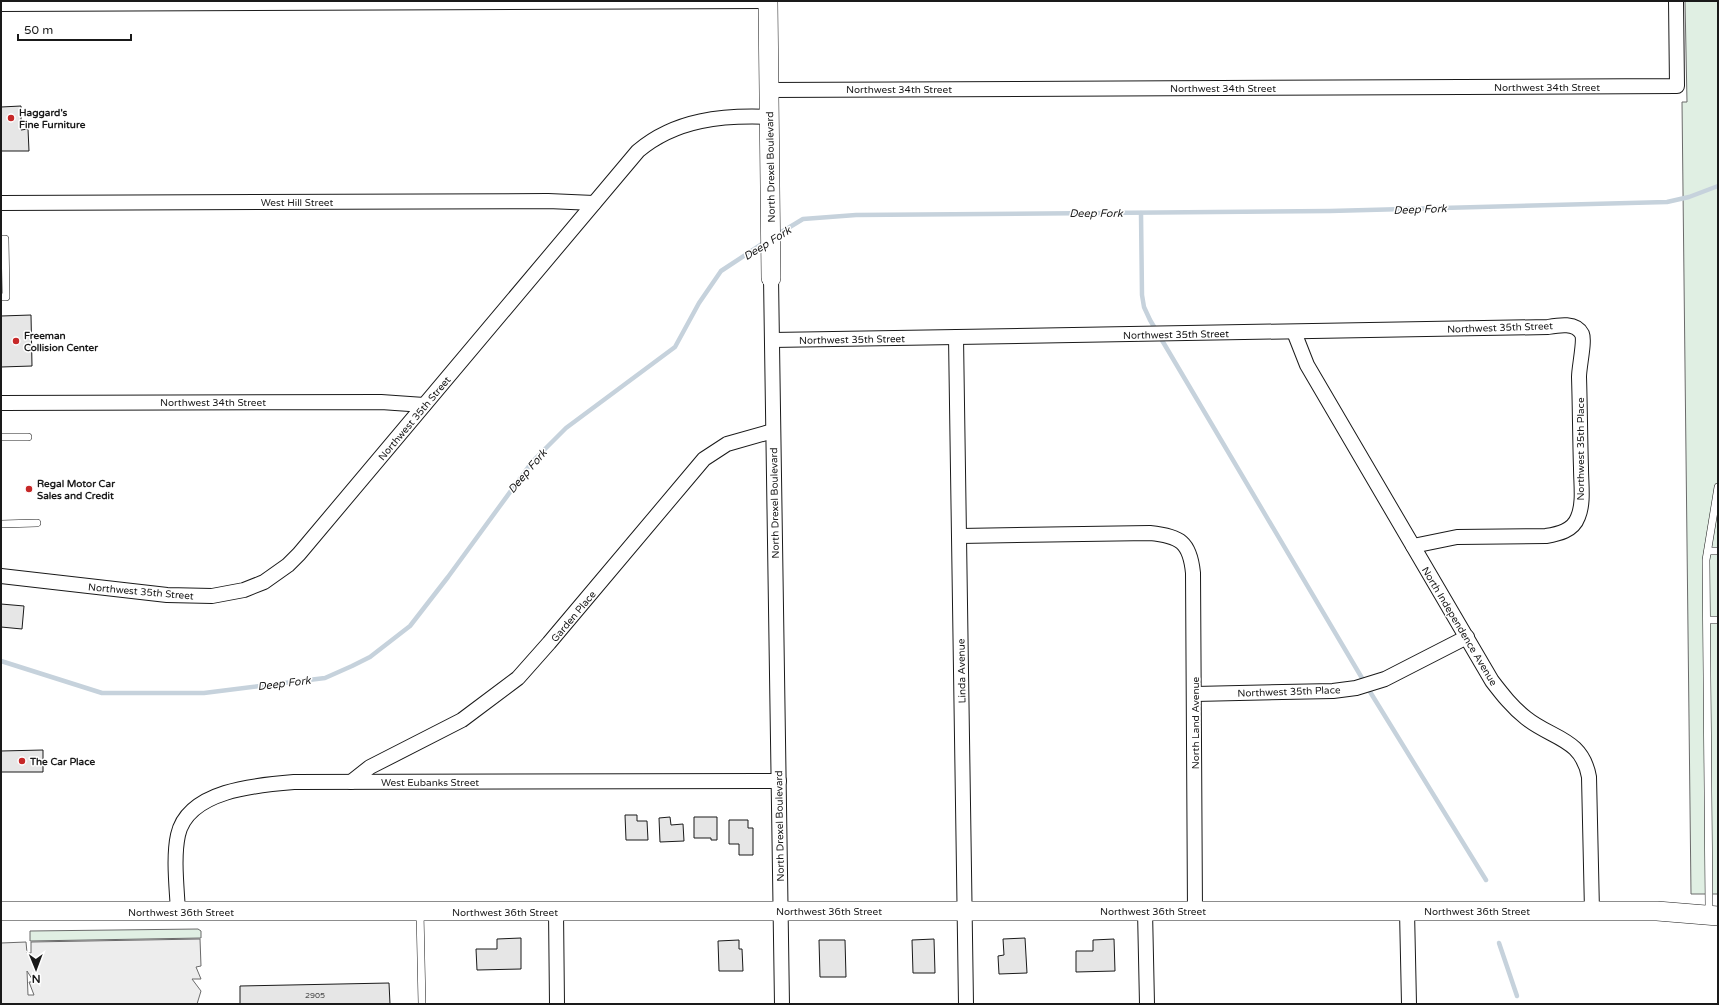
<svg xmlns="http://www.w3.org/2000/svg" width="1719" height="1005" font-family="'Varela Round',sans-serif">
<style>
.green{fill:#e0efe3;stroke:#6a6a6a}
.parking{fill:#ededed;stroke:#6a6a6a;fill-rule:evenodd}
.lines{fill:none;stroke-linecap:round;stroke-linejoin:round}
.stream{stroke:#c6d2dc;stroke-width:4.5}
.building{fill:#e6e6e6;stroke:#1a1a1a}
.lane-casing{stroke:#1a1a1a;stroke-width:8}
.street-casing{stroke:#1a1a1a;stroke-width:16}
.secondary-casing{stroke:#1a1a1a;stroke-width:20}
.lane{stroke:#fff;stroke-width:7}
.street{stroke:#fff;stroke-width:14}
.secondary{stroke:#fff;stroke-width:19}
.poi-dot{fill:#c62828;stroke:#fff;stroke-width:1.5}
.labels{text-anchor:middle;stroke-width:3;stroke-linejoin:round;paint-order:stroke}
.number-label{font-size:8px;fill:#4d4d4d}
.street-label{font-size:10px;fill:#1a1a1a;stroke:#fff}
.poi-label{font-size:10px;font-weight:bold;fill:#1a1a1a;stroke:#fff;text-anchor:start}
.water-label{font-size:11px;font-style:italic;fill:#1a1a1a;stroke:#fff}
</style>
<rect width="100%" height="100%" fill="#fff"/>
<g class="green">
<path d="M1685 1H1718V894H1691L1682 102H1687Z"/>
<path d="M198 929 201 931V938L30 941V931Z"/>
</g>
<path class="parking" d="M200 939 201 966 196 967 201 979H192L201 991 197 1004H1V943L26 942 27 953H31V942ZM27 971 34 982H29L34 995H28Z"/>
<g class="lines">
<g class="stream">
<path d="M1141 213 1142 295 1144 307 1150 320 1372 695 1486 880"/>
<path d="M775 236 803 219 856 215 1330 211 1667 202 1689 197 1718 186"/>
<path d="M1 661 102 693H204L325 678 352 666 370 657 410 626 448 577 532 462 566 428 675 347 699 303 721 271 765 242"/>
<path d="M1499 943 1517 996"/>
</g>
</g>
<g class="building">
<path d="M21 106V130L28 129 29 151H1V107Z"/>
<path d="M31 315 32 366 1 367V316Z"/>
<path d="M1 604 24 606 22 629 1 627Z"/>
<path d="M43 750V772H1V751Z"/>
<path d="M625 815H637V821H647L648 840H626Z"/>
<path d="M670 817 671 825 683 824 684 841 660 842 659 818Z"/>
<path d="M694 817H717V840H711V838H694Z"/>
<path d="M729 820H748V828H753V855H739V844H729Z"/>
<path d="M521 938V969L477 970 476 949H497V939Z"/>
<path d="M1025 938 1027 973 999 974 998 956 1004 955 1003 939Z"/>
<path d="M934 939 935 973H913L912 940Z"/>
<path d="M1114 939 1115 971 1076 972V951H1093V940Z"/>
<path d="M739 940V949H742L743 971H719L718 941Z"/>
<path d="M819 940H845L846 977H820Z"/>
<path d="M389 983 390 1004H240V986Z"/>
</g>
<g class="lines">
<defs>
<g id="lane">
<path d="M1 239H5L6 297H1"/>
<path d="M1 437H28"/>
<path d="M1 524 37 523"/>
<path d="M1708 551H1718"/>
<path d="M1708 620H1718"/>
<path d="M1709 907 1706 560 1718 487"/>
<path d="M420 912 422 1004"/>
</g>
<g id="street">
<path d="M1 4 768 1"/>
<path d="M769 90 1677 86 1676 1"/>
<path d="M1 203 548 201 594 203"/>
<path d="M771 278 782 1004"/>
<path d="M1294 332 1307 365 1492 681C1502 694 1512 707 1526 718 1552 739 1582 738 1589 777L1592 911"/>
<path d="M956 337 966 1004"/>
<path d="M772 340 1548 327C1559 325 1576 322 1582 334 1585 341 1579 367 1579 377 1580 407 1580 438 1581 468 1581 484 1584 503 1578 517 1573 531 1558 534 1546 536L1457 537 1413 546"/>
<path d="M1 403 381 402 424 405"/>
<path d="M960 536 1150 533C1180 536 1190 542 1193 573L1195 911"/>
<path d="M1 576 167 595 212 596 244 590 264 582 288 565 299 554 638 151C676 119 723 115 770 117"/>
<path d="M1195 694 1333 691 1356 688 1385 679 1467 637"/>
<path d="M351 782 370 767 462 720 518 678 549 643 704 459 727 444 773 431"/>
<path d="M1145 911 1147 1004"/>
<path d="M1407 911 1409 1004"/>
<path d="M178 912C177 889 173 858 178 835 188 790 257 785 295 782L779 781"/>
<path d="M556 912 557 1004"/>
</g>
<g id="secondary">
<path d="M768 1 771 278"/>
<path d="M1 911H1657L1718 916"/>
</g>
</defs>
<use href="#lane" class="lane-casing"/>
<use href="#street" class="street-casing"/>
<use href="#secondary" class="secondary-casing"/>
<use href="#lane" class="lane"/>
<use href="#street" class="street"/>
<use href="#secondary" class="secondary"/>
</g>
<g class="poi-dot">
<circle cx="11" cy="118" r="4"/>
<circle cx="16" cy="341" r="4"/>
<circle cx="29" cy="489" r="4"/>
<circle cx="22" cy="761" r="4"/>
</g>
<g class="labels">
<g class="number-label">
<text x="315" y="998">2905</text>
</g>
<g class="street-label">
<text x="1547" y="91">Northwest 34th Street</text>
<text x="1223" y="92">Northwest 34th Street</text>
<text x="899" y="93">Northwest 34th Street</text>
<text transform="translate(770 167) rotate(-91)" y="4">North Drexel Boulevard</text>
<text x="297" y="206">West Hill Street</text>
<text transform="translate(1500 327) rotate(-2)" y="4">Northwest 35th Street</text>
<text transform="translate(1176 334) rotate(-1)" y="4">Northwest 35th Street</text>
<text transform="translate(852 339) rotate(-1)" y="4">Northwest 35th Street</text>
<text x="213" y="406">Northwest 34th Street</text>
<text transform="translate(414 418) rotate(-50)" y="4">Northwest 35th Street</text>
<text transform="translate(1580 449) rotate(-90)" y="4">Northwest 35th Place</text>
<text transform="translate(774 503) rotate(-91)" y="4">North Drexel Boulevard</text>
<text transform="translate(141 591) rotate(5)" y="4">Northwest 35th Street</text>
<text transform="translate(573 616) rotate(-50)" y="4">Garden Place</text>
<text transform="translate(1460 626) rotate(59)" y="4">North Independence Avenue</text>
<text transform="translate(961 671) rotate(-91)" y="4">Linda Avenue</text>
<text transform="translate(1289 691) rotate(-2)" y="4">Northwest 35th Place</text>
<text transform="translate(1195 723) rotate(-90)" y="4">North Land Avenue</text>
<text x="430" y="786">West Eubanks Street</text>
<text transform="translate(779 826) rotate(-91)" y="4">North Drexel Boulevard</text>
<text x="829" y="915">Northwest 36th Street</text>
<text x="1153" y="915">Northwest 36th Street</text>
<text x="1477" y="915">Northwest 36th Street</text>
<text x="181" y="916">Northwest 36th Street</text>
<text x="505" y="916">Northwest 36th Street</text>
</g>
<g class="poi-label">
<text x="19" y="116">Haggard's<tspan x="19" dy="12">Fine Furniture</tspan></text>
<text x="24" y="339">Freeman<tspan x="24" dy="12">Collision Center</tspan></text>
<text x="37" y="487">Regal Motor Car<tspan x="37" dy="12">Sales and Credit</tspan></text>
<text x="30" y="765">The Car Place</text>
</g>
<g class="water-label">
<text transform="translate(1420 209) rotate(-2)" y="4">Deep Fork</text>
<text x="1096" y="217">Deep Fork</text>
<text transform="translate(767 243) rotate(-32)" y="4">Deep Fork</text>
<text transform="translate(527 471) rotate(-50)" y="4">Deep Fork</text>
<text transform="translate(284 683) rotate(-7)" y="4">Deep Fork</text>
</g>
</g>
<rect width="1719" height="1005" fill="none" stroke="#1a1a1a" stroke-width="4"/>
<g transform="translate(36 969) rotate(179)" stroke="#ffffff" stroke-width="3" paint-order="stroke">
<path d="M0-3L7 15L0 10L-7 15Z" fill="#1a1a1a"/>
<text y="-6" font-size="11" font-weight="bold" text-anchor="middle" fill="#1a1a1a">N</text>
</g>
<path d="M18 34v6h113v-6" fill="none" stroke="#1a1a1a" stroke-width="2"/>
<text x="24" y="34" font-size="12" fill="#1a1a1a" stroke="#ffffff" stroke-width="3" paint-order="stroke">50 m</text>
</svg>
